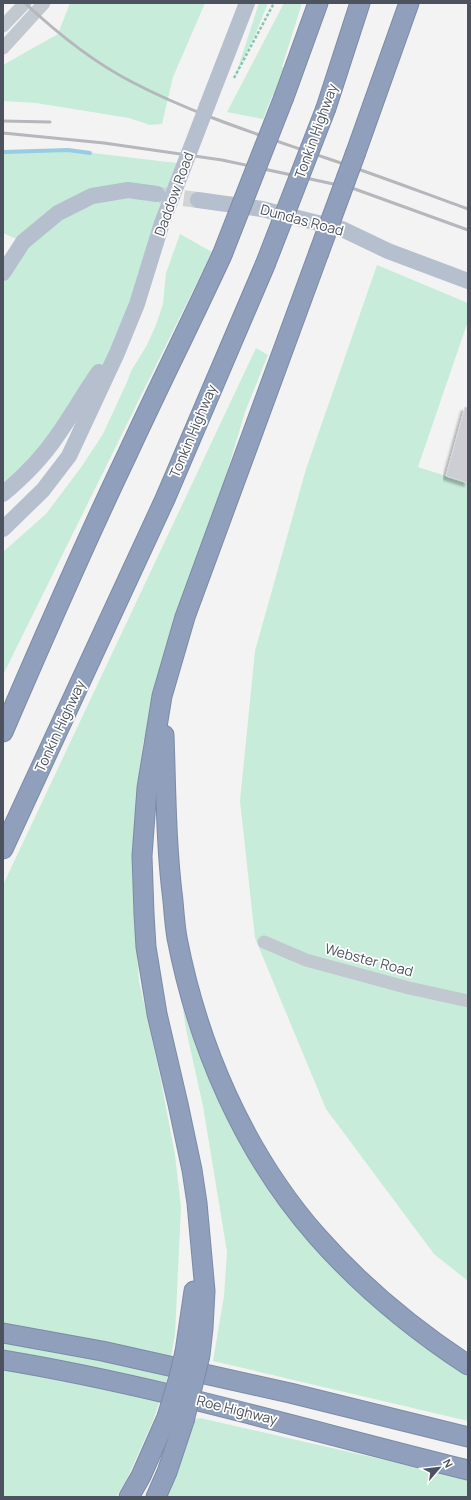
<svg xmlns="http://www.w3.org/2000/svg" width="471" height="1500" font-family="Manrope,sans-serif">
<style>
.green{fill:#c7ecda}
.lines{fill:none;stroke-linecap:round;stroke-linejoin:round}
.stream{stroke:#98cce5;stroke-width:4}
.building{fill:#cdced4;stroke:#d7d8dd;filter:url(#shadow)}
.major-tunnel{stroke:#d2d3d5;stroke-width:16;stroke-dasharray:16 8;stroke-linecap:butt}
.highway-casing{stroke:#7b8ba7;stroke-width:21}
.path{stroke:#82c7ae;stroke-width:2.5;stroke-dasharray:3 2;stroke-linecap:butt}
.minor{stroke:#c2c8cf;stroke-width:13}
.major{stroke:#b5bfce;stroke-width:16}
.highway{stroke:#90a0bc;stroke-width:19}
.rail{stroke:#b5b7bc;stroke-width:3}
.highway-bridge-casing{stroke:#7b8ba7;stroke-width:21;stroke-linecap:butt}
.major-bridge{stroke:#b5bfce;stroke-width:16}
.highway-bridge{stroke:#90a0bc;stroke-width:19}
.labels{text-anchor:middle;stroke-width:3.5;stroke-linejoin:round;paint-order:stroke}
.street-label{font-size:14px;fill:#4c535e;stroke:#fff}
</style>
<defs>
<filter id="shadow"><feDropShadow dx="-3.5" dy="3.5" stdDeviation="1" flood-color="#0004"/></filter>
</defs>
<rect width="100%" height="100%" fill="#f4f3f3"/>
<g class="green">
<path d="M70 3H205L173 77 162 124 150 125 129 118 36 103 3 101V65L58 34Z"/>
<path d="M259 3H268L255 35 235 77Z"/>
<path d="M284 3H302L282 67 288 69 280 96 273 94 263 119 227 112Z"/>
<path d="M68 150 185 164 117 353 3 494V273L23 242 3 233V152Z"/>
<path d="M180 234 212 252 3 675V552L46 514 82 466 103 434 127 382 131 371 147 345 156 325 163 304 166 273Z"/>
<path d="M377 265 468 303V321L418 467 468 483V1281L434 1254 326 1109 255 938 240 801 255 651 306 469Z"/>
<path d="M256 348 268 355 245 412 209 533 174 626 143 743 134 824V915L139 981 161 1081 175 1155 181 1207 175 1335 167 1379 153 1421 126 1481 116 1497H3V885Z"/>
<path d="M187 986 199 1029 294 1209 468 1368V1421L213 1361 224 1296 227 1252 203 1106 187 1034 179 987Z"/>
<path d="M200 1418 468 1479V1497H156L184 1421Z"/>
</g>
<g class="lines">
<path class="stream" d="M3 152 68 150 90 153"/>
</g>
<path class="building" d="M465 407 468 408V483L446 476Z"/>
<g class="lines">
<path class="major-tunnel" d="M160 195 198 200"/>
<defs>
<g id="highway">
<path d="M284 97 318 3"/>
<path d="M326 108 360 3"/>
<path d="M356 152 409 3"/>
<path d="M3 732C43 639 83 547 127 455 158 388 191 322 222 255"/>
<path d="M164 735C166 791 166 846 173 901 174 913 175 926 177 938 198 1046 244 1153 317 1236 361 1286 413 1329 468 1365"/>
<path d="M3 849 165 499 265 265"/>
<path d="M3 1333 102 1351 290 1393 468 1437"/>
<path d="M185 1352 194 1291"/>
<path d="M200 1355 203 1328 205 1291 197 1203 192 1170 178 1104 157 1014 146 947 144 914 142 856 147 788 162 696 185 617 318 255"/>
<path d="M3 1360C160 1386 313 1432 468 1470"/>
<path d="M129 1497 141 1476 167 1417"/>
<path d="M156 1497 167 1472 184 1421"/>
</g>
</defs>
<use href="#highway" class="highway-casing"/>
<path class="path" d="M234 78 274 3"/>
<g class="minor">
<path d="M3 26 25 3"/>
<path d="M3 48 44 3"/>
<path d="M264 942 306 960 409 988 468 1001"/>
</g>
<g class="major">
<path d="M207 106 247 3"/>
<path d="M198 200 262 209 342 229 388 251 468 281"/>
<path d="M3 273 23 242 58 213 92 196 128 190 157 194"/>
<path d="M3 494C22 478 43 457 57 436 72 415 84 393 99 372"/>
<path d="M3 529 43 490 69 456 117 353 137 304 162 223"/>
</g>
<use href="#highway" class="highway"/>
<g class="rail">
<path d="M25 3C57 33 93 62 132 82 193 114 260 135 326 158 374 174 421 192 468 209"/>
<path d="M3 121 50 122"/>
<path d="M3 133 104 143 222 160 352 188 468 230"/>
</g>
<defs>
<g id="highway-bridge">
<path d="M222 255 284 97"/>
<path d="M318 255 356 152"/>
<path d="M265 265 326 108"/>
<path d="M167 1417 179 1377 185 1352"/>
<path d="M184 1421 200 1355"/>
</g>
</defs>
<use href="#highway-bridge" class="highway-bridge-casing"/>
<path class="major-bridge" d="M162 223 207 106"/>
<use href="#highway-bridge" class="highway-bridge"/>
</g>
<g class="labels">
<g class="street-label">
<text transform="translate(316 131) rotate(-70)" y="5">Tonkin Highway</text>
<text transform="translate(174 194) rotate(-70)" y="5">Daddow Road</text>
<text transform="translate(302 220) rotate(15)" y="5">Dundas Road</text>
<text transform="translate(193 431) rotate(-67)" y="5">Tonkin Highway</text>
<text transform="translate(60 726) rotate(-65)" y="5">Tonkin Highway</text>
<text transform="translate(369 960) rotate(15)" y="5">Webster Road</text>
<text transform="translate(237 1410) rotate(14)" y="5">Roe Highway</text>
</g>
</g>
<rect width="471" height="1500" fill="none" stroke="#4c535e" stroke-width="8"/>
<g transform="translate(439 1468) rotate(62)" stroke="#ffffff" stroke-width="3" paint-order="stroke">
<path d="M0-3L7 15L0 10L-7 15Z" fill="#4c535e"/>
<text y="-6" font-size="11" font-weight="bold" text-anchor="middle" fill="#4c535e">N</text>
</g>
</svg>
